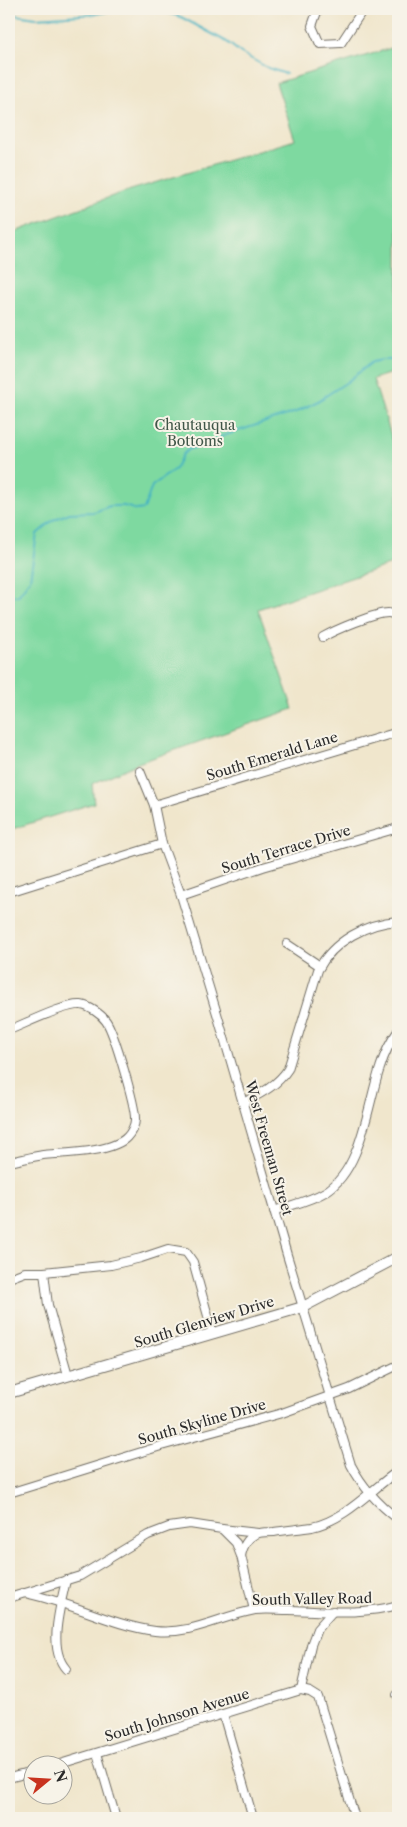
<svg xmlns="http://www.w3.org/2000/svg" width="407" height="1827" font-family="'Libre Caslon Text',serif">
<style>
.green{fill:#7ed9a0;stroke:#548266}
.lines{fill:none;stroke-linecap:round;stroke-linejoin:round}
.stream{stroke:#45b3c2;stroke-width:2}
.minor-casing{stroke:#706c63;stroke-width:10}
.tertiary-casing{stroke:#706c63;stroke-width:12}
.minor{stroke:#fff;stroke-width:8}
.tertiary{stroke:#fff;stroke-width:10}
.labels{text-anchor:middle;stroke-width:4;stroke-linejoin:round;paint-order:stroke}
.park-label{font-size:14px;fill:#405648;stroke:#f7f3e8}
.street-label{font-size:14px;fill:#2b2b2b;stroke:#f7f3e8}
</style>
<rect width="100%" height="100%" fill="#f7f3e8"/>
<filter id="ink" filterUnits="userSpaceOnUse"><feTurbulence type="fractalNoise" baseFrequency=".02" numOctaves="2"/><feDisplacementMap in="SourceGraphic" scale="10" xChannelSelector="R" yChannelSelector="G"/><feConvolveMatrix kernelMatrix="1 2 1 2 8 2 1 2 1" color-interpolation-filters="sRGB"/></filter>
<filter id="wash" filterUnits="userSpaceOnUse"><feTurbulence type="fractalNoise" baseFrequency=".0096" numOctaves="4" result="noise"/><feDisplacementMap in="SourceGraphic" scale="20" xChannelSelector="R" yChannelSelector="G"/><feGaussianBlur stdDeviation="1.12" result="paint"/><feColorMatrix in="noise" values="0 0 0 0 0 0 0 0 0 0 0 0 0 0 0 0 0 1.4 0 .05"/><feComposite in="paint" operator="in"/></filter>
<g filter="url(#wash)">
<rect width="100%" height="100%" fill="#f0e6cc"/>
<path class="green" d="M398 46V371L373 379 398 457V562L258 609 293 709 138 763 92 784 94 803 9 830V234L121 193 295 140 276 83Z"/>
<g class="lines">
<g class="stream">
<path d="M155 9 181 17 227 42 241 53 268 68 286 74"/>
<path d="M9 14 36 18 96 14 120 9"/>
<path d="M9 595 18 596 30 579 37 534 53 520 69 513 94 512 110 506H124L137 510 144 509 152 486 175 469 183 454 189 449 209 445 220 437 296 412 318 401 347 382 372 362 382 360H398"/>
</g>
</g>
</g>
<g filter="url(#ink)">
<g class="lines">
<defs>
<g id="minor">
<path d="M318 9 312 26 320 44 341 43 362 11"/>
<path d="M323 637C335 630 375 613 388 613 392 613 395 615 398 618"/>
<path d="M140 771 154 805 162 844 181 895 218 1017 287 1255 351 1465C362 1486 379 1505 398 1519"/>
<path d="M154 805 398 732"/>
<path d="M9 892 162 844"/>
<path d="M181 895 263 867 398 828"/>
<path d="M287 944 320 966"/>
<path d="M9 1030C25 1024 66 1003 81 1005 89 1006 101 1014 106 1021 114 1032 136 1107 135 1120 135 1125 131 1133 127 1137 112 1153 64 1153 43 1155 31 1157 20 1160 9 1162"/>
<path d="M243 1103C260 1094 277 1086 288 1069L318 970C333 941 367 923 398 921"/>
<path d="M274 1211C291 1205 310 1201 325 1192 362 1170 367 1106 380 1068 384 1055 390 1042 398 1031"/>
<path d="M44 1272 48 1305 68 1375"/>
<path d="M9 1278 25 1272H44L111 1265 141 1258 168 1249 186 1252 193 1262 213 1334"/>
<path d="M9 1493 161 1446 282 1413 349 1389 398 1365"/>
<path d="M222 1529 258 1533"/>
<path d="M241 1556C243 1546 248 1536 259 1533 263 1532 269 1532 274 1532 286 1530 299 1529 312 1527 347 1519 370 1490 398 1471"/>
<path d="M66 1580C61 1604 47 1648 66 1669"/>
<path d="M24 1593C69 1601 110 1625 155 1631 191 1635 221 1616 255 1610 266 1609 278 1610 289 1610 325 1611 363 1615 398 1605"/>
<path d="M9 1598 80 1576 148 1535 169 1527 190 1524 222 1529 236 1543 241 1556 254 1610"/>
<path d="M301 1690 311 1645 317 1629 333 1611"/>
<path d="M397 1695H398"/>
<path d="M223 1714 253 1818"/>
<path d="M97 1753 116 1818"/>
<path d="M60 1764 301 1690 310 1692 318 1697 355 1818"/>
<path d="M9 1778 32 1772"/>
</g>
<path id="tertiary" d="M9 1393 303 1307 398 1257"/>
</defs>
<use href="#minor" class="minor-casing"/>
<use href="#tertiary" class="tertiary-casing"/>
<use href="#minor" class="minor"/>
<use href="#tertiary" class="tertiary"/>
</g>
</g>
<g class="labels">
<g class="park-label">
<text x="195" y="430">Chautauqua<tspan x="195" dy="16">Bottoms</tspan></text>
</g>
<g class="street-label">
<text transform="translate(272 756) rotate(-17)" y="5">South Emerald Lane</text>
<text transform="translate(286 849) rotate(-17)" y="5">South Terrace Drive</text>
<text transform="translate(269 1148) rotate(74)" y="5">West Freeman Street</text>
<text transform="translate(204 1322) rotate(-17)" y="5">South Glenview Drive</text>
<text transform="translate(202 1422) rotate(-16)" y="5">South Skyline Drive</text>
<text transform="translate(312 1599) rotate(-1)" y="5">South Valley Road</text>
<text transform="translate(177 1715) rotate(-17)" y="5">South Johnson Avenue</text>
</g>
</g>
<rect width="407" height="1827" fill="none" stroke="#f7f3e8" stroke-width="30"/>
<g transform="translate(48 1780) rotate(72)"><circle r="24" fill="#f7f3e8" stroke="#a5a39c"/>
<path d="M0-4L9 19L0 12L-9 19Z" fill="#c8321e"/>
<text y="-8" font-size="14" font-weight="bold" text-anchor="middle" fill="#2b2b2b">N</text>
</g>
</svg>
